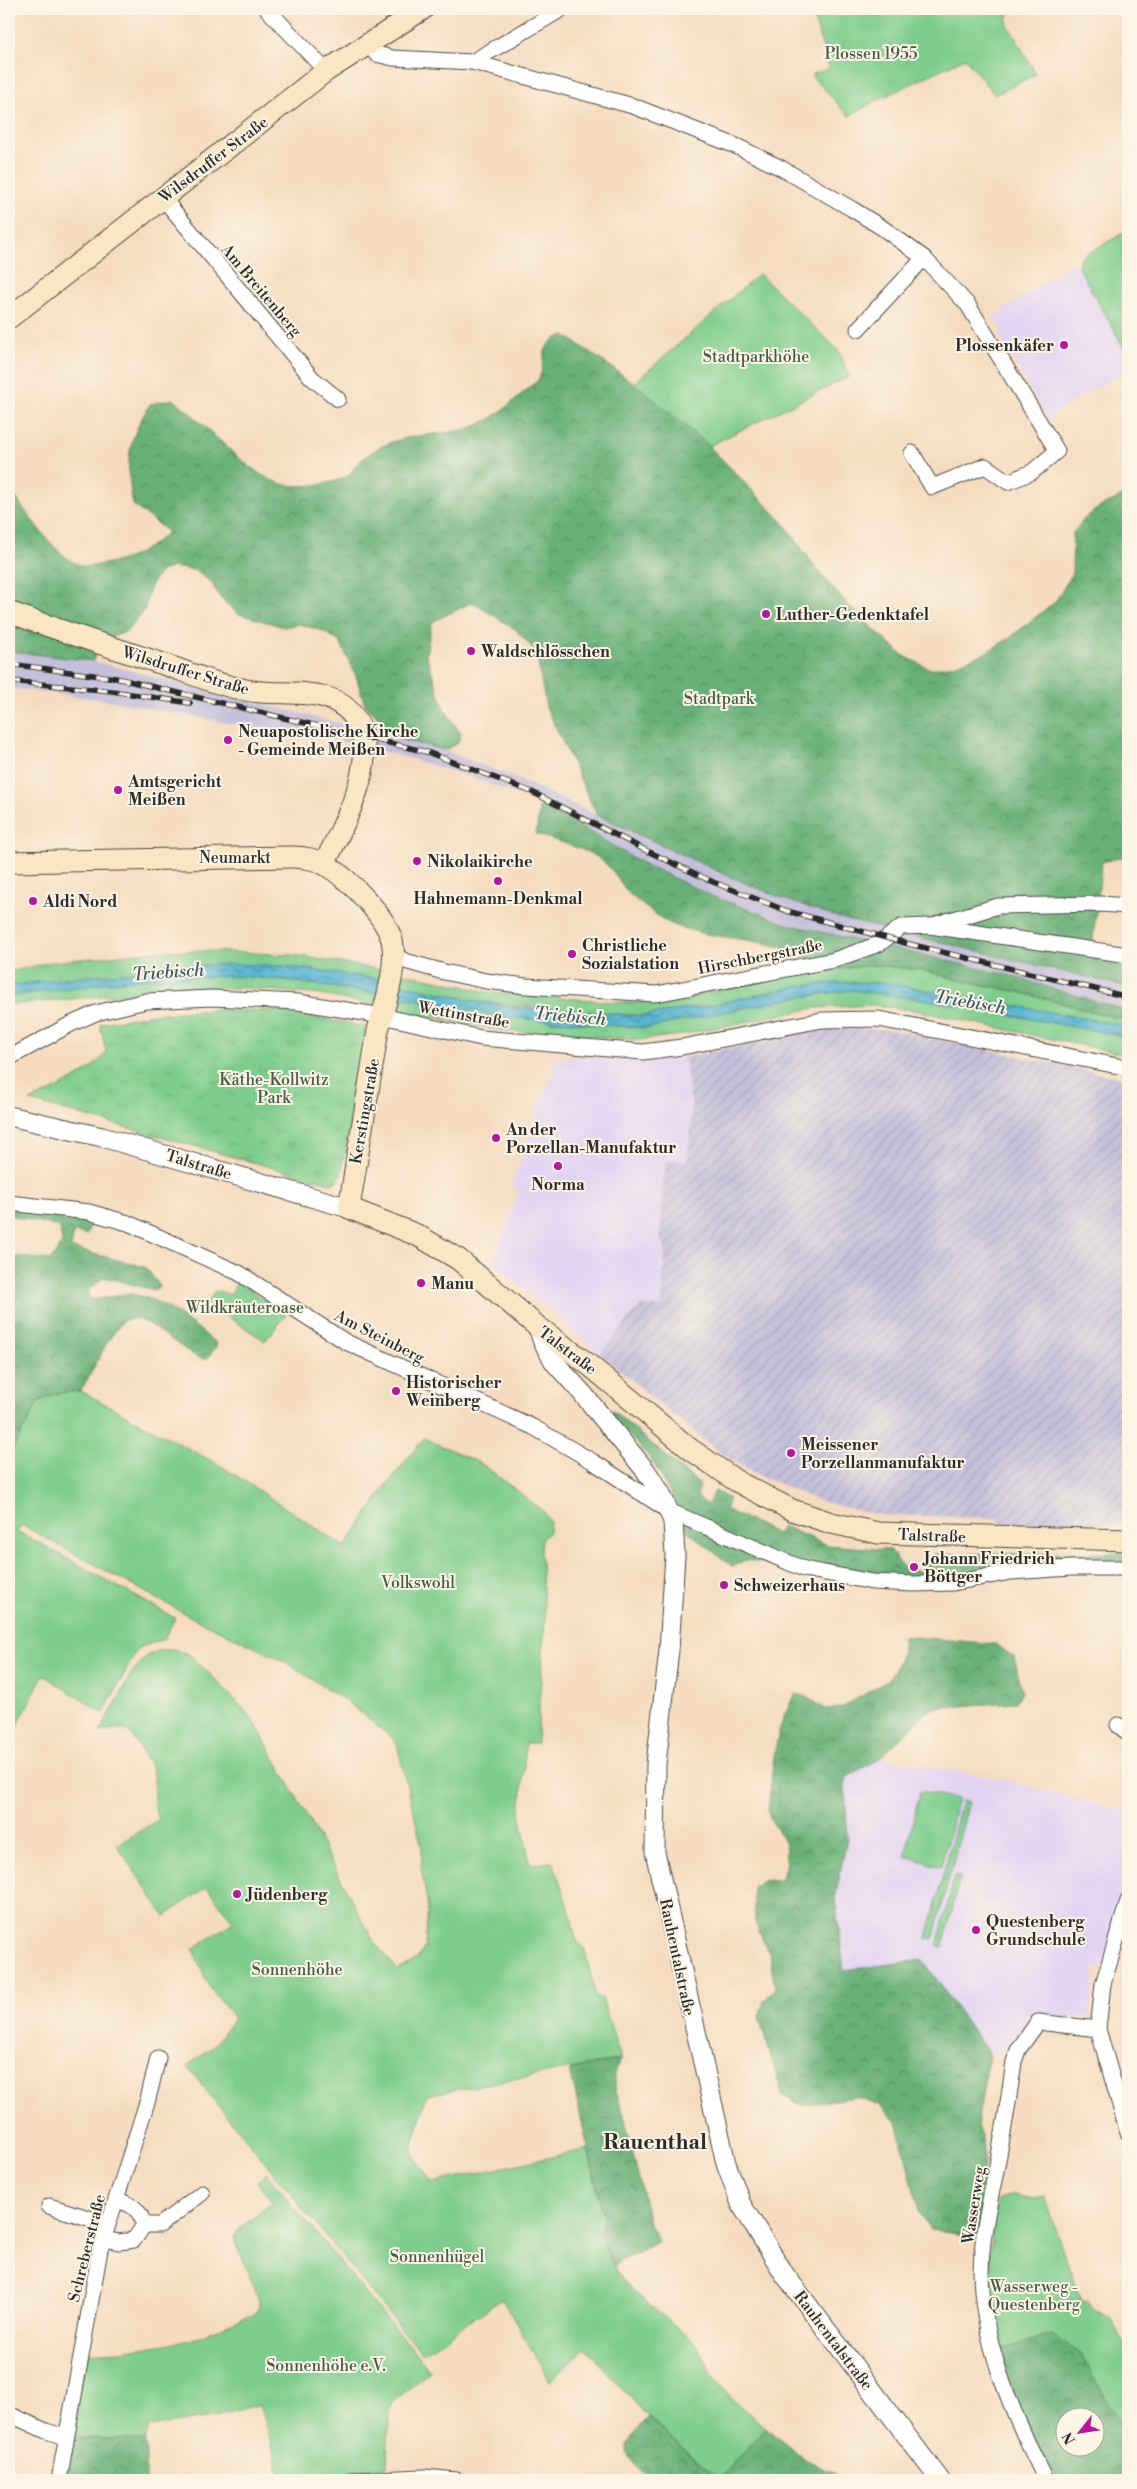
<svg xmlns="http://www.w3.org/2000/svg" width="1137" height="2489" font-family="'Libre Bodoni',serif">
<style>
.built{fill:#e2d4f3}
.industrial{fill:url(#industrial-furrows)}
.railway{fill:#c5c0da}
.green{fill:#7fcd8d;stroke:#557c5c}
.forest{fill:url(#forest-crowns);stroke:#496e52;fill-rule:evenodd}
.park{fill:url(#park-tufts);stroke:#557c5c}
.water{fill:url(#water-waves);stroke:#40707f}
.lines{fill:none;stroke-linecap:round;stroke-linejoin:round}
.minor-casing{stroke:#494641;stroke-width:17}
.tertiary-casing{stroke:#494641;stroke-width:21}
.secondary-casing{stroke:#494641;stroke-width:23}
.minor{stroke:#fff;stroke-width:15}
.tertiary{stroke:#fff;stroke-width:19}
.secondary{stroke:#fbe6c3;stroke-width:21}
.rail-casing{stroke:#2b2b2b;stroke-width:5.5}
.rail{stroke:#fcf5e5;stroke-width:4;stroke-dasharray:11;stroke-linecap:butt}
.poi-dot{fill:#b5179e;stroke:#fcf5e5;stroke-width:2}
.labels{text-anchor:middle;stroke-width:4;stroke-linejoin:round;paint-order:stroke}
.park-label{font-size:16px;fill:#445c48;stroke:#fcf5e5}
.street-label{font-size:16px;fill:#2b2b2b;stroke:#fcf5e5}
.poi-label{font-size:16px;font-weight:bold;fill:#2b2b2b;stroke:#fcf5e5;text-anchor:start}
.water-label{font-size:18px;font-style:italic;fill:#3a5b66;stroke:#fcf5e5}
.district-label{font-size:21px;font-weight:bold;fill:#2b2b2b;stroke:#fcf5e5}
</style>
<defs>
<pattern id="industrial-furrows" width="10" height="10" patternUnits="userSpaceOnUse" patternTransform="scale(1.25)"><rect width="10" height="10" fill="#c5c0da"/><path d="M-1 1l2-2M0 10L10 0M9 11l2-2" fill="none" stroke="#a9a5bb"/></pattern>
<pattern id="forest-crowns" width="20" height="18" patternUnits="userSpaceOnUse" patternTransform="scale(1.25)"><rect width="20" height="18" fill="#67b078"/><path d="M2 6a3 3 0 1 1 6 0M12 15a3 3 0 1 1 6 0" fill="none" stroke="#558f63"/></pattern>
<pattern id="park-tufts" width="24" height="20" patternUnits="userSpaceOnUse" patternTransform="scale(1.25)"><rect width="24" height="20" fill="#7fcd8d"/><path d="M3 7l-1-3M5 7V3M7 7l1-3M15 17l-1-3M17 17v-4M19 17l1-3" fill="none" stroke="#6eb07a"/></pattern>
<pattern id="water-waves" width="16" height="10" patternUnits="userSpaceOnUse" patternTransform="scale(1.25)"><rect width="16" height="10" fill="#55b5d3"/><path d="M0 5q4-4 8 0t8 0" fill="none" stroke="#4793ab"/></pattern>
</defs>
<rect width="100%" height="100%" fill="#fcf5e5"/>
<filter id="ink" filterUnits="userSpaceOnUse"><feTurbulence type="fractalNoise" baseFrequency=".02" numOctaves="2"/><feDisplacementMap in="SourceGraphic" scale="10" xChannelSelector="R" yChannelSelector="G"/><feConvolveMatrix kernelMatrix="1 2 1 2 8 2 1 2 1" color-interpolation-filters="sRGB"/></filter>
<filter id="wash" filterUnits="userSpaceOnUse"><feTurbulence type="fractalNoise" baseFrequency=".0096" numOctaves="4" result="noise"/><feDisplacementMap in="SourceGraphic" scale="20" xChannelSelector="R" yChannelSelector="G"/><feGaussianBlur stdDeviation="1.12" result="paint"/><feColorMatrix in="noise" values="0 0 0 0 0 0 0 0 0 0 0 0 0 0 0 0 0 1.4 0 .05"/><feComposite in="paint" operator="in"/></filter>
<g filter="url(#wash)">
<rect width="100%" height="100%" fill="#f5dcbf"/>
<g class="built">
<path d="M1070 264 1078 266 1096 296 1128 355V368L1056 412 1049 421 999 335 1002 329 993 317Z"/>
<path d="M684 1057 692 1105 690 1139 687 1161 665 1247 662 1307H640L600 1354 493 1262 519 1191 511 1187 544 1090H546L552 1075 555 1058Z"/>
<path d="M880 1758 999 1779 1128 1812V1881L1104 1967H1095L1089 2017H1026L1009 2050 989 2054 923 1960 844 1970 835 1899 847 1839 845 1778Z"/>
</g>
<path class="industrial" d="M851 1028 893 1030 1128 1079V1525L1001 1524 996 1518 876 1515 816 1500 752 1472 719 1452 600 1354 640 1306 662 1307 665 1247 660 1238 662 1195 667 1160 687 1161 690 1139 692 1105 684 1057 814 1031Z"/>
<path class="railway" d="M9 651 93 661 444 750 532 785 726 875 843 919 1128 987V1012L1008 975 787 924 712 896 640 862 540 803 471 777 405 757 321 736 256 728 105 700 9 688Z"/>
<g class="green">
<path d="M811 9H1007L1009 12 1007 23 1036 74 995 95 965 58 880 99 849 116 811 75 829 68Z"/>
<path d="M1128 230V355L1078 266 1080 258Z"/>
<path d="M759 274 838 350 850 376 709 446 634 383Z"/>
<path d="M158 951H208L293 955 413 975 493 993 632 1003 675 1000 786 976 873 965 921 970 964 981 1019 992 1121 1019V1013L1128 1012V1026L886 983 849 982 798 986 701 1007 642 1016 481 1002 373 978 282 966 164 965 141 966 133 972 125 973 65 978 9 986V972L52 962Z"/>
<path d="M195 976H239L284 980 408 998 503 1017 647 1028 793 998 851 990 929 1000 1128 1037V1055L913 1010 872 1005 814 1008 680 1035 640 1040 497 1030 322 995 247 988H182L9 1005V996L137 979Z"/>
<path d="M238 1281 286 1315 265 1341 207 1303 214 1292 219 1291 230 1295Z"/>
<path d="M81 1391 223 1467 345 1547 386 1486 424 1438 482 1464 544 1512 550 1522 549 1532 542 1538 540 1548 545 1619 537 1743H526L520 1814 530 1864 553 1862 570 1912 576 1939 585 1950 596 1998H602L621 2059 427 2095 411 2151 432 2183 588 2149 603 2214 604 2223 601 2234 603 2244 617 2272 632 2290 697 2344 716 2381 737 2403 766 2428 719 2480 648 2417 586 2348 550 2381 502 2299 422 2354 187 2067 216 2043 234 2018 208 1985 193 1949 233 1922 207 1887 165 1916 117 1845 159 1819C150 1804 156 1789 153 1773 151 1766 145 1758 142 1752 130 1729 126 1725 100 1732L133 1671 148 1655 160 1650H173L188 1654 209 1673 252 1718 310 1821 374 1942 398 1970 417 1959 425 1947 428 1907 421 1868 422 1847 397 1744 393 1739 350 1704 286 1662 189 1616 22 1525 17 1531 175 1618 164 1639 138 1648 103 1713 43 1675 9 1742V1456L39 1401 57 1393Z"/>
<path d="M920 1791 958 1799 941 1867 905 1856Z"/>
<path d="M962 1801 969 1802 933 1939 927 1938Z"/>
<path d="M955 1876 960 1877 943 1947 937 1946Z"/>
<path d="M266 2173 430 2371 395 2400 389 2409 387 2467 355 2471 324 2480H282L260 2404 218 2416 149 2427 146 2440 65 2437 82 2353 122 2351 190 2340 254 2314 259 2307V2300L234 2237 236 2231 273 2202 257 2182Z"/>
<path d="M1014 2195 1034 2199 1044 2197 1081 2302 1086 2300 1094 2309 1110 2317 1128 2351V2437L1081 2355 1051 2334 1006 2349C997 2338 996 2327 994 2314 986 2272 990 2241 998 2199Z"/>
</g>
<g class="forest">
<path d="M565 335 634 383 709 446 782 521 821 575 850 607 902 655 931 669 957 664 985 653 1008 639 1055 602 1072 574 1073 533 1083 520 1098 508 1128 493V856L1102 862 1092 948 1128 955V987L843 919 784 899 726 875 597 815 546 707 536 652 516 630 473 602 432 622 426 655 444 708 461 734 458 743 444 750 402 740 365 705 356 676 340 642 323 631 299 624 284 627 239 614 221 599 211 582 194 570 173 567 161 571 150 586 145 609 127 631 99 643 93 661 9 651V489C27 511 54 557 82 566 89 568 101 564 108 563 132 560 150 548 168 532L133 505C125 461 127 442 150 404L173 399C204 421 242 469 276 482 293 489 335 486 350 474 353 471 355 465 359 462 369 453 382 445 395 441 422 432 454 436 480 424 501 415 520 394 538 380 549 360 536 343 565 335Z"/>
<path d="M540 803 640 862 712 896 787 924 1008 975 1127 1011 1121 1013V1019L1019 992 964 981 921 970 873 965 824 971C782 932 719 945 669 923 660 918 633 899 627 891 618 879 612 868 600 859 587 849 553 840 536 834Z"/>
<path d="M9 1208 92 1216 87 1235 74 1232 71 1248 145 1267 160 1286 154 1290 104 1277 88 1291 89 1299C103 1301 117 1293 131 1294 162 1298 192 1324 216 1343V1347L207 1359C191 1360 155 1322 135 1319 132 1318 127 1320 123 1321L108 1341 81 1391 57 1393 39 1401 9 1456V1256L51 1260 62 1243 60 1227 9 1215Z"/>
<path d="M612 1410 700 1485 697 1496 707 1505 715 1491 730 1499 725 1509 778 1534 782 1526 828 1545 890 1550 905 1570 921 1571 934 1554 1128 1553V1562L936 1581 848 1574 745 1560 733 1567 685 1529 672 1496 651 1459 609 1413Z"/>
<path d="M903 1636 995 1644 1014 1657 1022 1692 1016 1702 932 1708 880 1758 845 1778 847 1839 835 1899 844 1970 923 1960 989 2054 977 2126 984 2145 983 2238 930 2230 919 2212 897 2122 880 2105 856 2097 801 2105 782 2094 759 2017 764 2000 775 1989 770 1956 755 1922 753 1886 761 1881 780 1879C787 1867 788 1850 782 1837 777 1826 769 1823 768 1810 773 1772 773 1726 796 1694L808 1697 825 1709 841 1708 889 1680 901 1656Z"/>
<path d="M621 2059 615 2070V2088L624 2115 649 2222 659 2241 613 2265C609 2256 601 2245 601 2234 601 2227 604 2222 603 2214L570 2070Z"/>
<path d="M1051 2334 1081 2355 1128 2437V2480H1046L992 2346 1006 2349ZM1064 2416H1094V2446H1064Z"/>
<path d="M648 2417 719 2480 766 2428 807 2460 836 2473 831 2480H652C616 2453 623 2449 648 2417Z"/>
<path d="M65 2437 146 2440V2480H59Z"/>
</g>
<path class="park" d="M213 1010 280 1011 365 1026 366 1037 341 1175 337 1182 329 1183 30 1101C56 1089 88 1076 106 1053L100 1024 153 1014Z"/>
<path class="water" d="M236 964 282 966 373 978 481 1002 516 1007 642 1016 701 1007 798 986 849 982 886 983 1128 1026V1037L929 1000 851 990 793 998 647 1028 503 1017 408 998 284 980 239 976 137 979 9 996V986L65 978 125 973 133 972 141 967Z"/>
</g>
<g filter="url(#ink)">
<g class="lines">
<defs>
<g id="minor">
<path d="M267 9 326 71"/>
<path d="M369 44 376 54 393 58 472 62 633 106 736 146 781 168 852 209 884 229 924 258 968 305 1057 451 1032 472 1008 482 985 466 932 487 912 453"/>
<path d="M472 62 562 9"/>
<path d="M163 198 312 378 338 399"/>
<path d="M858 329 924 258"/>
<path d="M937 924 998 906 1101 904 1128 906"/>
<path d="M394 955 405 961 444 972 486 981 526 986 656 994 834 960 879 944 901 927 930 926 1128 955"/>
<path d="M9 1058 71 1024 96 1013 146 1001 212 998 298 1002 382 1016 481 1038 643 1052 682 1047 822 1020 879 1019 1128 1068"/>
<path d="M9 1203 89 1212 128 1223 239 1273 346 1342 533 1427 592 1461 669 1511 804 1569 872 1582 913 1584 953 1583 1011 1572 1071 1568H1128"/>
<path d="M1118 1725 1128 1733"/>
<path d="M1128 1901 1103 1984 1098 2029 1128 2133"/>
<path d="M49 2206 108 2224"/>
<path d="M144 2225H160L202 2193"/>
<path d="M104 2239 119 2242 134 2240 144 2225C140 2209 132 2204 116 2200"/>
<path d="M9 2414 46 2431 65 2437"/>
<path d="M59 2480 100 2250 148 2099 158 2058"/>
<path d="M351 2480 424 2477 457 2480"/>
<path d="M1046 2480C1016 2421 988 2358 982 2291 978 2250 988 2210 996 2171 1003 2135 1009 2098 1014 2062L1018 2050 1038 2022 1098 2029"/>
</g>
<g id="tertiary">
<path d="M9 1116 102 1137 349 1208"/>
<path d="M538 1327 543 1342 555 1363 583 1394 646 1471 660 1492 673 1521 675 1555 669 1650 656 1764 655 1852 726 2163 741 2204 785 2275 940 2480"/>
</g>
<g id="secondary">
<path d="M9 318 326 71 423 9"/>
<path d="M9 612C60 631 111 647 163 664 193 674 230 690 261 692 297 695 339 686 359 725 378 763 342 829 324 864"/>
<path d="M9 862 292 857C303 857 316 859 326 865 349 879 390 919 393 946 396 971 385 1006 378 1030L349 1208 417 1235 458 1259 538 1327 588 1364 690 1449 738 1482 792 1510 831 1523 878 1533 1128 1540"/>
</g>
</defs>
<use href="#minor" class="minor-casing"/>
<use href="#tertiary" class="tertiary-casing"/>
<use href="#secondary" class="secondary-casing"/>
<use href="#minor" class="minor"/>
<use href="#tertiary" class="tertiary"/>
<use href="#secondary" class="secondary"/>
<defs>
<g id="rail">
<path d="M9 664 116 678 427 752 532 792 643 849 713 882 787 911 905 943 1128 997"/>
<path d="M9 681 112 691 190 703"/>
</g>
</defs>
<use href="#rail" class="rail-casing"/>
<use href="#rail" class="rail"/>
</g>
</g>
<g class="poi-dot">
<circle cx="1064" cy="345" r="5"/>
<circle cx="766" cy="614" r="5"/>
<circle cx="471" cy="651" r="5"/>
<circle cx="228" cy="740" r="5"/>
<circle cx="118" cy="790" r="5"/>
<circle cx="417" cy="861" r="5"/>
<circle cx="498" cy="881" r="5"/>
<circle cx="33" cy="901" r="5"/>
<circle cx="572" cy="954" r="5"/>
<circle cx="496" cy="1138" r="5"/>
<circle cx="558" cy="1166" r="5"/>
<circle cx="421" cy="1283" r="5"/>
<circle cx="396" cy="1391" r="5"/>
<circle cx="791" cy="1453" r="5"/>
<circle cx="914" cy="1567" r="5"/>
<circle cx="724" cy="1585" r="5"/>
<circle cx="237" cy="1894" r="5"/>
<circle cx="976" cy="1930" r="5"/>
</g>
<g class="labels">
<g class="park-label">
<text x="871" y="59">Plossen 1955</text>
<text x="756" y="362">Stadtparkhöhe</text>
<text x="719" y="704">Stadtpark</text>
<text x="274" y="1085">Käthe-Kollwitz<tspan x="274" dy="18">Park</tspan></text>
<text x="245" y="1313">Wildkräuteroase</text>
<text x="418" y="1588">Volkswohl</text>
<text x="297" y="1975">Sonnenhöhe</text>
<text x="437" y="2262">Sonnenhügel</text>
<text x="1034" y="2292">Wasserweg -<tspan x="1034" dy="18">Questenberg</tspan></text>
<text x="326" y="2371">Sonnenhöhe e.V.</text>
</g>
<g class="street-label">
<text transform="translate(213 159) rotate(-37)" y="6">Wilsdruffer Straße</text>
<text transform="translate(262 290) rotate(50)" y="6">Am Breitenberg</text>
<text transform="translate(186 670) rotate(17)" y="6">Wilsdruffer Straße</text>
<text x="235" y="863">Neumarkt</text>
<text transform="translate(760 956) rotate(-11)" y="6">Hirschbergstraße</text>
<text transform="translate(464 1014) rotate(10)" y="6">Wettinstraße</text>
<text transform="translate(364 1111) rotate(-80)" y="6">Kerstingstraße</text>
<text transform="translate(199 1164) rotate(17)" y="6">Talstraße</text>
<text transform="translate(380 1336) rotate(27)" y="6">Am Steinberg</text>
<text transform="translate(568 1350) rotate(37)" y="6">Talstraße</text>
<text transform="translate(932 1535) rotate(2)" y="6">Talstraße</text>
<text transform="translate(678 1957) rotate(78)" y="6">Rauhentalstraße</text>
<text transform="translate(973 2205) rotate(-81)" y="6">Wasserweg</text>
<text transform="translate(86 2248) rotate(-76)" y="6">Schreberstraße</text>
<text transform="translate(834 2340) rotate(53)" y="6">Rauhentalstraße</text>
</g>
<g class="poi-label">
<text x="1054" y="351" text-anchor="end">Plossenkäfer</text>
<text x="776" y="620">Luther-Gedenktafel</text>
<text x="481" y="657">Waldschlösschen</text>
<text x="238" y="737">Neuapostolische Kirche<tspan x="238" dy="18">- Gemeinde Meißen</tspan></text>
<text x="128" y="787">Amtsgericht<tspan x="128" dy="18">Meißen</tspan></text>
<text x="427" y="867">Nikolaikirche</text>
<text x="498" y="904" text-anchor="middle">Hahnemann-Denkmal</text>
<text x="43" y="907">Aldi Nord</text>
<text x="582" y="951">Christliche<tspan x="582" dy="18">Sozialstation</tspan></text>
<text x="506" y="1135">An der<tspan x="506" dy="18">Porzellan-Manufaktur</tspan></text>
<text x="558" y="1190" text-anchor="middle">Norma</text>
<text x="431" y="1289">Manu</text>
<text x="406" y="1388">Historischer<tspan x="406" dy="18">Weinberg</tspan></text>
<text x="801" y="1450">Meissener<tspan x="801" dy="18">Porzellanmanufaktur</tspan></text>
<text x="924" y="1564">Johann Friedrich<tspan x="924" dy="18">Böttger</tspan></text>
<text x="734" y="1591">Schweizerhaus</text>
<text x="247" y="1900">Jüdenberg</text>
<text x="986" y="1927">Questenberg<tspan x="986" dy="18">Grundschule</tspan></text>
</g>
<g class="water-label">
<text transform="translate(168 972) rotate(-4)" y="6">Triebisch</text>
<text transform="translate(970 1002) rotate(10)" y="6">Triebisch</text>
<text transform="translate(570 1016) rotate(5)" y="6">Triebisch</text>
</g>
<g class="district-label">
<text x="655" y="2149">Rauenthal</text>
</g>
</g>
<rect width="1137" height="2489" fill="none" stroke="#fcf5e5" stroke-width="30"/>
<g transform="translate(1080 2432) rotate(240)"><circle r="24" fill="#fcf5e5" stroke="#a8a49b"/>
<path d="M0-4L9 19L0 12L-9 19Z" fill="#b5179e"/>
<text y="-8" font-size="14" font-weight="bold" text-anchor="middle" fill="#2b2b2b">N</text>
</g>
</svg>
